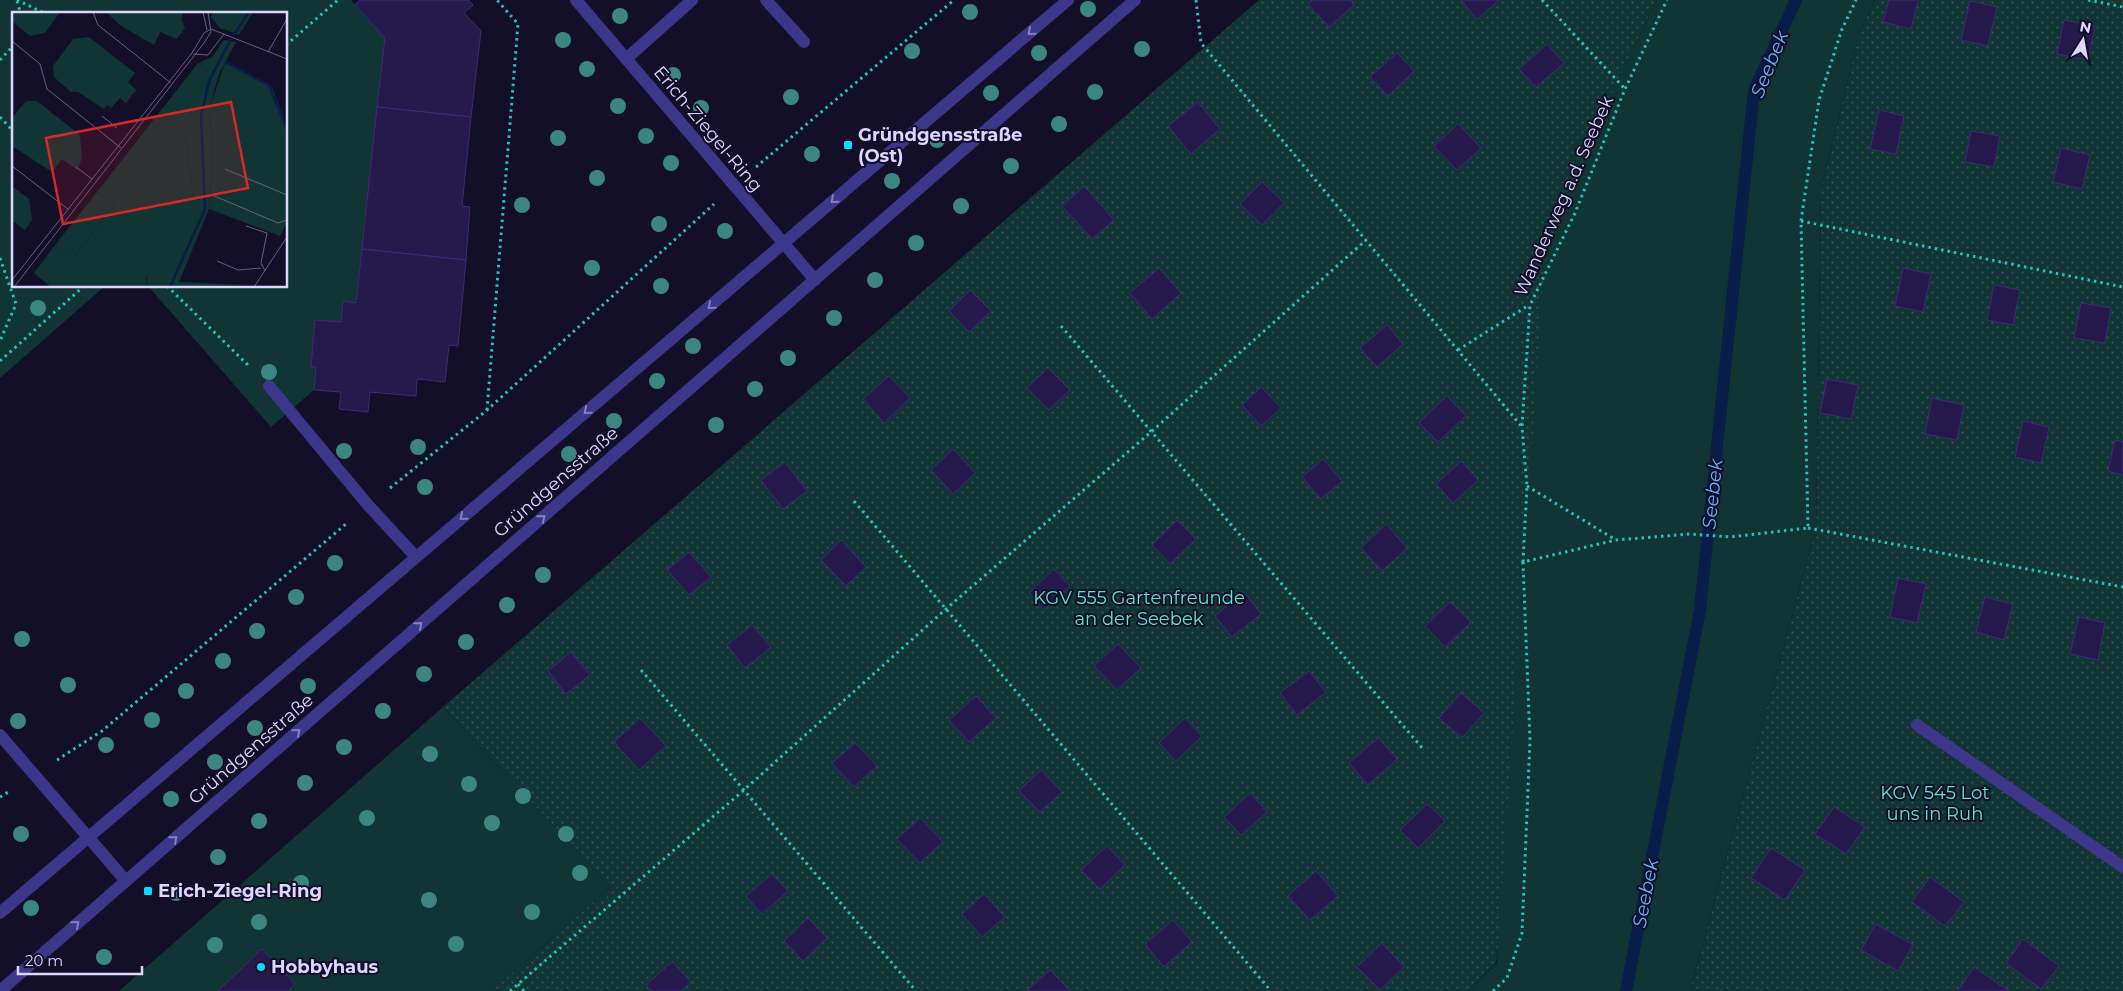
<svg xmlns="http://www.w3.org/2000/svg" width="2123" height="991" font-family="Montserrat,sans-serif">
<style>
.grass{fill:url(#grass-dots)}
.park{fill:#113434}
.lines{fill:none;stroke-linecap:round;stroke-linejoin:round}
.stream{stroke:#081d49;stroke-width:12}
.building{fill:#251a4b;stroke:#3d2a78}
.path{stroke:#29c1bd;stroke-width:3;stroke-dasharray:2.5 4;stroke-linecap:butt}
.minor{stroke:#3d378b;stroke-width:12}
.tree{fill:#3b8681}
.oneway{stroke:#857fbf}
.poi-dot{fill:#03ddff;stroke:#140f29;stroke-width:2}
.labels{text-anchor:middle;stroke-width:4;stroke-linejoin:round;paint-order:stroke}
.street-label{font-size:18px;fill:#ddd7ff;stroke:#140f29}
.poi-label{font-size:18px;font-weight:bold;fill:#ddd7ff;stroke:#140f29;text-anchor:start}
.park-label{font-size:18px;fill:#5be7c9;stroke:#140f29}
.water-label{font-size:19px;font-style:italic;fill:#65b2ff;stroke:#140f29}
.inset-river{fill:none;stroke:#081d49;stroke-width:2.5}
.inset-road{fill:none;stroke:#645f7f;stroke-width:1}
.view{fill:#d62828;fill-opacity:0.15;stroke:#d62828;stroke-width:2.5}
.inset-edge{fill:none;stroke:#ddd7ff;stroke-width:2.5}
</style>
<defs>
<pattern id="grass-dots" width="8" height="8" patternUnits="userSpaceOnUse" patternTransform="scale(1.25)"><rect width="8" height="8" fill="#113434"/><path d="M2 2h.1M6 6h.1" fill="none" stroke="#335152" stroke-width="1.8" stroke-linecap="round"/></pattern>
</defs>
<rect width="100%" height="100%" fill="#140f29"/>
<g class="grass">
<path d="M1259 0H1656L1607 105 1496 963 1468 991H491L610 887 443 707Z"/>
<path d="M1875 0H2123V991H1690L1816 528 1821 190 1859 34Z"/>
</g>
<g class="park">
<path d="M0 0H351L385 38 356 303 341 322 315 320 311 366 316 367 314 390 271 427 148 286H286V14H14V286H105L0 378Z"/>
<path d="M1656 0H1875L1859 34 1821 190 1816 528 1690 991H1468L1497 963 1545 253 1607 105Z"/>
<path d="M443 707 610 887 491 991H119Z"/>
</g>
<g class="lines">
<path class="stream" d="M1626 991 1700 610 1754 90 1796 0"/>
</g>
<g class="building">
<path d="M360 0H468L473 5 464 13 481 31 471 117 377 107 385 38 355 5Z"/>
<path d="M1312 0H1350L1354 5 1329 27 1308 4Z"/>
<path d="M1461 0H1499L1477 19Z"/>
<path d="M1889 0H1918L1911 29 1883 22Z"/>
<path d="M1970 1 1997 7 1988 46 1961 40Z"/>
<path d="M2064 20 2095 26 2088 60 2057 54Z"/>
<path d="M1547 44 1564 63 1536 87 1519 69Z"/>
<path d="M1397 53 1414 71 1388 96 1370 77Z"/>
<path d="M1198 102 1220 129 1191 154 1168 126Z"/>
<path d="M377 107 471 117 462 206 470 207 466 260 362 249Z"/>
<path d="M1879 110 1904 116 1896 154 1870 149Z"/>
<path d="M1458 124 1481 148 1457 170 1434 146Z"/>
<path d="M1971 131 2000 136 1994 167 1965 162Z"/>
<path d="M2061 148 2090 155 2082 189 2053 182Z"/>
<path d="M1262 182 1284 203 1262 225 1240 204Z"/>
<path d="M1084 186 1114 220 1092 239 1062 206Z"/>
<path d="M362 249 466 260 458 346 449 345 445 382 417 379 416 396 370 392 368 412 339 409 341 392 314 390 316 367H311L315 320 341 322 343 301 356 303Z"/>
<path d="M1159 268 1181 293 1152 319 1130 293Z"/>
<path d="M1903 268 1931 274 1923 312 1895 306Z"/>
<path d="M1994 285 2020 290 2013 325 1987 320Z"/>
<path d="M970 290 991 311 969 332 949 311Z"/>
<path d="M2081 303 2111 308 2105 343 2074 338Z"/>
<path d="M1387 325 1403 344 1377 367 1360 348Z"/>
<path d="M1048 368 1070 390 1049 410 1027 388Z"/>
<path d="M889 376 910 398 884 423 863 399Z"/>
<path d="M1827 379 1858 385 1851 419 1820 413Z"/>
<path d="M1261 387 1281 408 1261 426 1242 405Z"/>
<path d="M1447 396 1466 416 1438 442 1419 423Z"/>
<path d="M1932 398 1964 405 1957 440 1925 434Z"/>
<path d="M2023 421 2049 427 2041 463 2015 457Z"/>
<path d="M2115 440 2123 442V475L2108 471Z"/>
<path d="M953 449 975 473 953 494 931 470Z"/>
<path d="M1323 459 1342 481 1321 499 1302 477Z"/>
<path d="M1461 461 1478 480 1453 503 1436 484Z"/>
<path d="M785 462 807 491 783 509 761 480Z"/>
<path d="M1177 520 1196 539 1170 564 1152 545Z"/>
<path d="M1386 524 1407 548 1382 571 1361 548Z"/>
<path d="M841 540 866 567 846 586 821 560Z"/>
<path d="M689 552 711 577 689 595 667 570Z"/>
<path d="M1054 569 1070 586 1044 610 1029 593Z"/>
<path d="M1898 578 1926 584 1917 623 1890 617Z"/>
<path d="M1244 592 1261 614 1232 637 1215 616Z"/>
<path d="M1985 597 2013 604 2004 640 1976 632Z"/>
<path d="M1450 602 1471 622 1445 647 1425 626Z"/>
<path d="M2079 617 2105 623 2098 660 2070 654Z"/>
<path d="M752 625 771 647 745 668 727 645Z"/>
<path d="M1118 644 1141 668 1117 690 1094 666Z"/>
<path d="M571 652 590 675 566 694 548 671Z"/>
<path d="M1309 671 1326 692 1297 715 1280 693Z"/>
<path d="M1461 693 1484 713 1462 738 1439 718Z"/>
<path d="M976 696 996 718 969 742 949 720Z"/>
<path d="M640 718 666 746 639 770 614 742Z"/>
<path d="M1185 718 1202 736 1176 761 1159 743Z"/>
<path d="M1378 738 1397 759 1368 785 1349 763Z"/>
<path d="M855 743 877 766 854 787 832 763Z"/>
<path d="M1041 770 1062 792 1040 812 1019 791Z"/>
<path d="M1250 793 1267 812 1241 835 1224 817Z"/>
<path d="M1427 804 1445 821 1418 848 1400 830Z"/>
<path d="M1834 807 1865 827 1846 854 1815 834Z"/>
<path d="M920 818 943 842 920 863 897 839Z"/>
<path d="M1107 846 1125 865 1100 889 1081 870Z"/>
<path d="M1771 848 1805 870 1785 900 1751 878Z"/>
<path d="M1316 871 1338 896 1310 920 1288 896Z"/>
<path d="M772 874 788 891 762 914 746 896Z"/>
<path d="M1930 877 1964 902 1945 926 1912 902Z"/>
<path d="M984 894 1005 917 982 937 962 914Z"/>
<path d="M808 918 827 938 803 961 784 941Z"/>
<path d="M1173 920 1192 942 1164 967 1145 944Z"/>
<path d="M1876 924 1913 945 1898 971 1861 950Z"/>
<path d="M2023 939 2059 966 2041 989 2006 963Z"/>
<path d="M1382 943 1404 967 1380 990 1357 967Z"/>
<path d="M262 949 295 984 288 991H218Z"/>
<path d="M672 962 691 982 681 991H652L646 985Z"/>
<path d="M1974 967 2009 991H1958Z"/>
<path d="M1050 970 1070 991H1029L1028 990Z"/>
</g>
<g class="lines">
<g class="path">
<path d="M17 0 46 14"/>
<path d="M1196 0 1201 43 1522 427"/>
<path d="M1542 0 1625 89"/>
<path d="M2088 0 2123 7"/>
<path d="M17 1 21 14"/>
<path d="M286 45 338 0"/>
<path d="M0 60 14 45"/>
<path d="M0 117 14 132"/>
<path d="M756 167 954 0"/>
<path d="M1801 221 2123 287"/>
<path d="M0 258 16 304 0 341"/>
<path d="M167 286 249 366"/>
<path d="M1061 326 1423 749"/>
<path d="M1458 350 1529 305"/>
<path d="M0 361 84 286"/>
<path d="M487 410 518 24 497 0"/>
<path d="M1527 486 1616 540"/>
<path d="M390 488 486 411 714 204"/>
<path d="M854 501 1271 991"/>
<path d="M1808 528 2123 587"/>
<path d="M1523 562 1527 486 1522 427 1530 305 1575 213 1625 89 1667 0"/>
<path d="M641 670 916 991"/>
<path d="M57 760 102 731 346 524"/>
<path d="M0 797 10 791"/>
<path d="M518 984 524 991"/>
<path d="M510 991 744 790 946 609 1151 432 1366 240"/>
<path d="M1493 991 1507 978 1522 933 1530 740 1523 562 1616 540 1690 534 1731 537 1808 528 1801 221 1819 100 1842 29 1856 0"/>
</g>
<g class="minor">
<path d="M576 0 815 280"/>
<path d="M766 0 804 42"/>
<path d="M626 59 692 0"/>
<path d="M269 386 368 505 416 557"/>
<path d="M1917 725 2123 867"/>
<path d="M0 735 126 881"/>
<path d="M0 913 1068 0"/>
<path d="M0 991 1135 0"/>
</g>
</g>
<g class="tree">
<circle cx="1088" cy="9" r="8"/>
<circle cx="970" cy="12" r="8"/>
<circle cx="620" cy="16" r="8"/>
<circle cx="563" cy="40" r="8"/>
<circle cx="1142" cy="49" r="8"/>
<circle cx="912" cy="51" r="8"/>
<circle cx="1039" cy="53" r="8"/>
<circle cx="587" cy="69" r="8"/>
<circle cx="673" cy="75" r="8"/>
<circle cx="1095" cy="92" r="8"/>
<circle cx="991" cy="93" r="8"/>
<circle cx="791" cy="97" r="8"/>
<circle cx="618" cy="106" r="8"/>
<circle cx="701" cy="108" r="8"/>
<circle cx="1059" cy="124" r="8"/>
<circle cx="646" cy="136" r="8"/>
<circle cx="558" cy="138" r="8"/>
<circle cx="937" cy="140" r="8"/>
<circle cx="812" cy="154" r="8"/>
<circle cx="671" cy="163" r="8"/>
<circle cx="1011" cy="166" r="8"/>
<circle cx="597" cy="178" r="8"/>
<circle cx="892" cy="181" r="8"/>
<circle cx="522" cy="205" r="8"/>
<circle cx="961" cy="206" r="8"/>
<circle cx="659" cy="224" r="8"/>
<circle cx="725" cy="231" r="8"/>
<circle cx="916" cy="243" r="8"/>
<circle cx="592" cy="268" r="8"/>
<circle cx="875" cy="280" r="8"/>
<circle cx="661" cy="286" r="8"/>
<circle cx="38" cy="308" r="8"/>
<circle cx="834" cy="318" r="8"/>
<circle cx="693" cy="346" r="8"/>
<circle cx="788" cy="358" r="8"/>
<circle cx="269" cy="372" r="8"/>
<circle cx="657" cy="381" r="8"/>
<circle cx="755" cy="389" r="8"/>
<circle cx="614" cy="421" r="8"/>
<circle cx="716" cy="425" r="8"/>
<circle cx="418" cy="447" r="8"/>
<circle cx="344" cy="451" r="8"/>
<circle cx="569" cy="454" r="8"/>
<circle cx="425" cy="487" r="8"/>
<circle cx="335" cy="563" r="8"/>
<circle cx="543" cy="575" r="8"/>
<circle cx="296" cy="597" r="8"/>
<circle cx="507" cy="605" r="8"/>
<circle cx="257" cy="631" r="8"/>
<circle cx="22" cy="639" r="8"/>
<circle cx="466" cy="642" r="8"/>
<circle cx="223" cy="661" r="8"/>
<circle cx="424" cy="674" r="8"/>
<circle cx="68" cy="685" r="8"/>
<circle cx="308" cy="686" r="8"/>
<circle cx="186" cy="691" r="8"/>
<circle cx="383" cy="711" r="8"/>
<circle cx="152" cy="720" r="8"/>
<circle cx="18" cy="721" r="8"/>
<circle cx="255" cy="728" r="8"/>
<circle cx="106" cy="745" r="8"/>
<circle cx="344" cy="747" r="8"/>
<circle cx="430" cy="754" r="8"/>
<circle cx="215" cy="762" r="8"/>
<circle cx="305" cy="783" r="8"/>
<circle cx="469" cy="784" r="8"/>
<circle cx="523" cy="796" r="8"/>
<circle cx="171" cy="799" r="8"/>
<circle cx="367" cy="818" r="8"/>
<circle cx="259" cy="821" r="8"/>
<circle cx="492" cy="823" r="8"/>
<circle cx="21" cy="834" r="8"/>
<circle cx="566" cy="834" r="8"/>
<circle cx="218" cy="857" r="8"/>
<circle cx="580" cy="873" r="8"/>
<circle cx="301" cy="883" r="8"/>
<circle cx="176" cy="893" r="8"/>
<circle cx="429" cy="900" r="8"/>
<circle cx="31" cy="908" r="8"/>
<circle cx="532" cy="912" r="8"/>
<circle cx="259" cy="922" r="8"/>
<circle cx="456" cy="944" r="8"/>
<circle cx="215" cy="945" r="8"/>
<circle cx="104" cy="957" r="8"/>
</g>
<defs><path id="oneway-chevron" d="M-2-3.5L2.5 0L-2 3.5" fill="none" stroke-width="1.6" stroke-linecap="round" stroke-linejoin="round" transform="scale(1.25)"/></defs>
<g class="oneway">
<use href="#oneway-chevron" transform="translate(1031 32) rotate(139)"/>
<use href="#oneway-chevron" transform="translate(834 200) rotate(139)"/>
<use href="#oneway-chevron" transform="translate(711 306) rotate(140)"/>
<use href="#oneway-chevron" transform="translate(587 411) rotate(140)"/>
<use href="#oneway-chevron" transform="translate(463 517) rotate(140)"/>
<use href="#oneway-chevron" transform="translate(542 518) rotate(-41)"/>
<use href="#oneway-chevron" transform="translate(419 625) rotate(-41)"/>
<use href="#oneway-chevron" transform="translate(297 732) rotate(-41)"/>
<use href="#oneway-chevron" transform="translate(174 839) rotate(-41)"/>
<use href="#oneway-chevron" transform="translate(76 924) rotate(-41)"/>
</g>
<g class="poi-dot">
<rect x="843" y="140" width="10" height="10" rx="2.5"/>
<rect x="143" y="886" width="10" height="10" rx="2.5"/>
<circle cx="261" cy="967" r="5"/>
</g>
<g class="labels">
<g class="street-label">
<text transform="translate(708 129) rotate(50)" y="6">Erich-Ziegel-Ring</text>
<text transform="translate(1564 196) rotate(-66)" y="6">Wanderweg a.d. Seebek</text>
<text transform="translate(556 482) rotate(-41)" y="6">Gründgensstraße</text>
<text transform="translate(251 749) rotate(-41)" y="6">Gründgensstraße</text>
</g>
<g class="poi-label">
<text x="858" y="141">Gründgensstraße<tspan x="858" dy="21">(Ost)</tspan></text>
<text x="158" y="897">Erich-Ziegel-Ring</text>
<text x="271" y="973">Hobbyhaus</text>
</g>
<g class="park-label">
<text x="1139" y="604">KGV 555 Gartenfreunde<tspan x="1139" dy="21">an der Seebek</tspan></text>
<text x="1935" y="799">KGV 545 Lot<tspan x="1935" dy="21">uns in Ruh</tspan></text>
</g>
<g class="water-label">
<text transform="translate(1769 64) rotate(-68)" y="7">Seebek</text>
<text transform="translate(1712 494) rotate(-84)" y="7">Seebek</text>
<text transform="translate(1645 893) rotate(-79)" y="7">Seebek</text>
</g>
</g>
<g transform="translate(12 12)">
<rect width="275" height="275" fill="#140f29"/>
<path d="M201 0H232L217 19 208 16 199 5ZM186 51 194 58 173 122 181 184 134 266V275H39L22 261 43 233 61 246 102 193 85 180ZM213 51 260 75 275 115V210L268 224 197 197 201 141 197 97Z" fill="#113434"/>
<path d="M0 0H48L33 21 18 24 1 10ZM94 0H172L169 7 173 16 165 27 148 20 142 33 109 14ZM232 0H241L227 23 217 19ZM77 25 123 61 116 70 124 78 114 91 108 86 99 96 95 93 92 97 66 80H59L42 65 41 54 61 27ZM212 28 224 30 207 62 197 97 201 141 197 197 167 270 236 273 134 275 137 243 181 184 173 122 182 86 194 58 186 51 200 45ZM14 89H25L68 123 70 146 65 158 50 147 40 160 0 134V106ZM0 174 17 187 20 208 13 218 2 210 0 212ZM85 180 102 193 61 246 43 233Z" fill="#113434"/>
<path class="inset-river" d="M221 24 237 0M214 50 257 73 275 118M158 275 193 197 189 104 197 69 219 27"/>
<path class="inset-road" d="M81 0 86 13 159 71M191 0 195 18M199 17 275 47M0 29 28 52 35 77 109 136M256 40 275 7M182 42 196 43 212 22M90 104 105 116M0 154 57 198M64 155 80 167M213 157 275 183M200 183 266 211 275 208M234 214 255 221 249 251 253 259M205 249 226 258 249 256M0 268 180 41 192 21 199 17M2 275 192 31 199 20 196 0M242 275 275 225"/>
<path class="view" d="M219 90 236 176 51 212 34 126Z"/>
<rect width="275" height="275" class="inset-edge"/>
</g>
<g transform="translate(2083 40) rotate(11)" stroke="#140f29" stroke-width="4" paint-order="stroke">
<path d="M0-4L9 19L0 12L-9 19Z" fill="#ddd7ff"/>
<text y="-8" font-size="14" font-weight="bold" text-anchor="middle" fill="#ddd7ff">N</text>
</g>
<path d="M18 966v8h124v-8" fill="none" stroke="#ddd7ff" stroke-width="2.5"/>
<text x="25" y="966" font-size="15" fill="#ddd7ff" stroke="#140f29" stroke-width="4" paint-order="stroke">20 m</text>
</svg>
